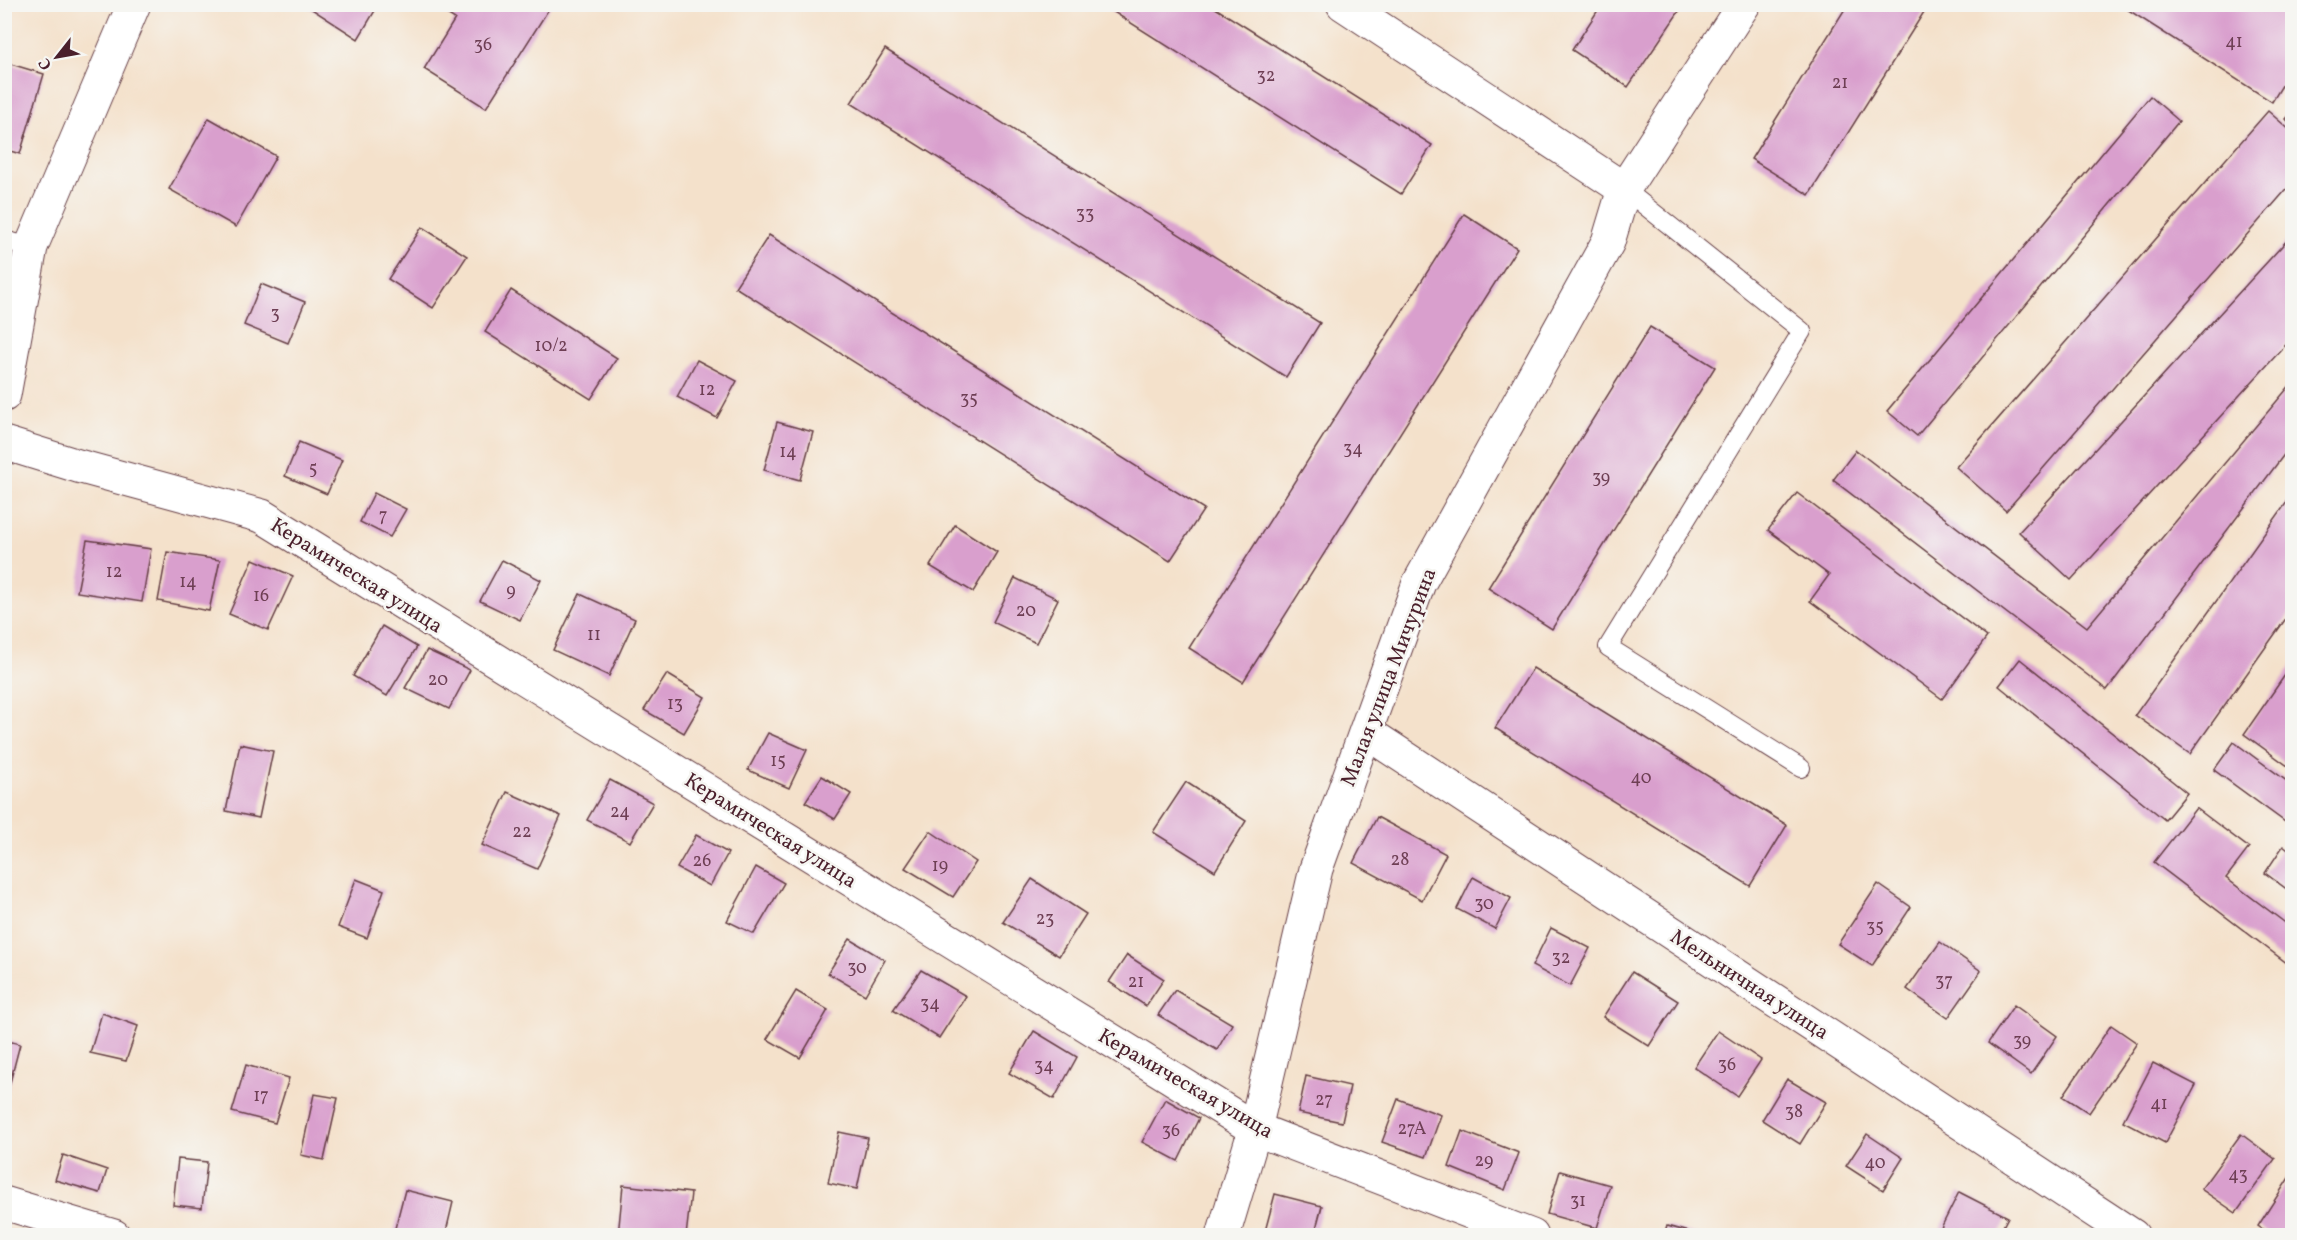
<svg xmlns="http://www.w3.org/2000/svg" width="2297" height="1240" font-family="Vollkorn,serif">
<style>
.building{fill:#d99fcd}
.lines{fill:none;stroke-linecap:round;stroke-linejoin:round}
.service-casing{stroke:#643c43;stroke-width:20}
.minor-casing{stroke:#643c43;stroke-width:35}
.service{stroke:#fff;stroke-width:18}
.minor{stroke:#fff;stroke-width:33}
.labels{text-anchor:middle;stroke-width:5;stroke-linejoin:round;paint-order:stroke}
.number-label{font-size:18px;fill:#6e3f54}
.street-label{font-size:21px;fill:#4a1f2b;stroke:#f6f6f2}
</style>
<rect width="100%" height="100%" fill="#f6f6f2"/>
<filter id="ink" filterUnits="userSpaceOnUse"><feTurbulence type="fractalNoise" baseFrequency=".0167" numOctaves="2"/><feDisplacementMap in="SourceGraphic" scale="12" xChannelSelector="R" yChannelSelector="G"/><feConvolveMatrix kernelMatrix="1 2 1 2 8 2 1 2 1" color-interpolation-filters="sRGB"/></filter>
<filter id="wash" filterUnits="userSpaceOnUse"><feTurbulence type="fractalNoise" baseFrequency=".008" numOctaves="4" result="noise"/><feDisplacementMap in="SourceGraphic" scale="24" xChannelSelector="R" yChannelSelector="G"/><feGaussianBlur stdDeviation="1.35" result="paint"/><feColorMatrix in="noise" values="0 0 0 0 0 0 0 0 0 0 0 0 0 0 0 0 0 1.4 0 .05"/><feComposite in="paint" operator="in"/></filter>
<g filter="url(#wash)">
<rect width="100%" height="100%" fill="#f4e1cb"/>
<g id="blocks">
<g class="building">
<path d="M304 4H379L358 39Z"/>
<path d="M431 4H552L486 108 424 69 455 19Z"/>
<path d="M1101 4H1209L1432 145 1401 194Z"/>
<path d="M1602 4H1684L1628 87 1572 50Z"/>
<path d="M1848 4H1929L1809 195 1751 159Z"/>
<path d="M2119 4H2280L2292 12V69L2272 102Z"/>
<path d="M885 49 1320 323 1286 377 851 103Z"/>
<path d="M4 62 44 74 20 154 4 149Z"/>
<path d="M2150 96 2179 121 1917 436 1887 411Z"/>
<path d="M2268 111 2292 132V183L2006 511 1956 467Z"/>
<path d="M2292 112V126L2286 119Z"/>
<path d="M209 118 276 156 236 227 169 189Z"/>
<path d="M1464 214 1517 248 1243 682 1189 648Z"/>
<path d="M422 227 467 256 433 308 388 279Z"/>
<path d="M769 235 1204 509 1170 561 735 287Z"/>
<path d="M2292 235V338L2071 580 2019 532Z"/>
<path d="M261 284 305 302 288 343 244 325Z"/>
<path d="M511 290 617 358 591 399 485 332Z"/>
<path d="M1650 327 1715 367 1552 629 1488 588Z"/>
<path d="M697 360 737 381 717 418 677 397Z"/>
<path d="M2292 383V444L2107 690 1833 480 1856 450 2087 627Z"/>
<path d="M777 422 813 432 800 480 764 470Z"/>
<path d="M299 442 342 460 327 494 285 476Z"/>
<path d="M374 493 406 509 390 537 360 522Z"/>
<path d="M1797 493 1987 637 1942 699 1810 601 1829 575 1768 530Z"/>
<path d="M2292 495V610L2190 754 2135 715Z"/>
<path d="M955 525 997 552 973 592 930 566Z"/>
<path d="M87 540 151 549 142 602 77 592Z"/>
<path d="M167 552 220 560 209 611 158 601Z"/>
<path d="M253 559 293 576 268 630 229 614Z"/>
<path d="M502 560 541 580 520 620 480 601Z"/>
<path d="M1015 578 1058 599 1036 643 993 622Z"/>
<path d="M580 594 635 619 609 676 553 650Z"/>
<path d="M382 626 417 647 387 696 353 676Z"/>
<path d="M427 650 470 670 449 709 405 688Z"/>
<path d="M2020 659 2187 793 2165 820 1999 686Z"/>
<path d="M2292 665V733L2290 736 2292 738V769L2244 734Z"/>
<path d="M1533 668 1787 825 1750 886 1495 728Z"/>
<path d="M667 674 705 697 684 733 644 710Z"/>
<path d="M768 733 807 750 789 788 748 770Z"/>
<path d="M2234 742 2292 785V827L2214 770Z"/>
<path d="M240 744 273 751 259 818 226 811Z"/>
<path d="M822 776 851 794 835 819 805 802Z"/>
<path d="M610 780 653 803 630 842 587 820Z"/>
<path d="M1186 782 1246 821 1215 871 1153 832Z"/>
<path d="M507 792 561 816 537 869 482 845Z"/>
<path d="M2196 808 2249 848 2226 878 2292 928V967L2154 862Z"/>
<path d="M1377 817 1446 854 1422 900 1353 863Z"/>
<path d="M930 831 976 862 953 897 905 868Z"/>
<path d="M696 835 728 853 710 886 677 868Z"/>
<path d="M2283 846 2292 853V893L2265 873Z"/>
<path d="M756 867 784 883 754 934 727 921Z"/>
<path d="M1473 877 1511 898 1495 929 1457 909Z"/>
<path d="M356 879 384 890 367 938 338 927Z"/>
<path d="M1032 879 1086 914 1059 956 1003 922Z"/>
<path d="M1878 884 1911 907 1872 966 1838 944Z"/>
<path d="M1551 928 1590 948 1570 986 1532 966Z"/>
<path d="M850 939 885 960 865 995 828 973Z"/>
<path d="M1940 942 1981 971 1948 1018 1907 989Z"/>
<path d="M1127 955 1164 979 1146 1006 1109 982Z"/>
<path d="M921 970 966 996 939 1038 893 1010Z"/>
<path d="M1632 972 1678 1001 1649 1046 1603 1017Z"/>
<path d="M1175 990 1232 1024 1217 1050 1158 1015Z"/>
<path d="M796 991 828 1010 800 1058 767 1039Z"/>
<path d="M2014 1005 2057 1036 2031 1074 1988 1043Z"/>
<path d="M102 1013 138 1026 126 1061 90 1053Z"/>
<path d="M2111 1025 2137 1043 2089 1113 2063 1096Z"/>
<path d="M1034 1031 1077 1057 1054 1099 1009 1073Z"/>
<path d="M1718 1031 1761 1060 1737 1096 1694 1067Z"/>
<path d="M4 1040 20 1044 5 1102H4Z"/>
<path d="M2153 1063 2196 1085 2165 1143 2123 1121Z"/>
<path d="M246 1065 289 1078 275 1123 232 1112Z"/>
<path d="M1306 1076 1350 1086 1342 1122 1298 1113Z"/>
<path d="M1787 1079 1826 1102 1800 1144 1762 1120Z"/>
<path d="M314 1094 338 1098 324 1160 301 1155Z"/>
<path d="M1165 1099 1199 1118 1178 1161 1142 1142Z"/>
<path d="M1398 1099 1441 1115 1426 1157 1382 1142Z"/>
<path d="M1462 1131 1519 1153 1505 1190 1449 1167Z"/>
<path d="M839 1132 868 1138 857 1189 828 1183Z"/>
<path d="M1867 1134 1903 1158 1883 1190 1846 1166Z"/>
<path d="M2241 1134 2275 1159 2236 1213 2201 1189Z"/>
<path d="M63 1155 107 1170 100 1193 55 1180Z"/>
<path d="M178 1159 207 1162 202 1208 173 1205Z"/>
<path d="M1560 1171 1610 1185 1597 1228 1547 1214Z"/>
<path d="M2292 1173V1236H2272L2258 1226Z"/>
<path d="M623 1185 691 1193 686 1236H618Z"/>
<path d="M405 1190 453 1202 445 1236H393Z"/>
<path d="M1959 1192 2008 1217 1998 1236 1938 1234Z"/>
<path d="M1275 1194 1322 1206 1314 1236 1264 1235Z"/>
<path d="M1667 1226 1700 1235V1236H1664Z"/>
</g>
</g>
</g>
<g filter="url(#ink)">
<use href="#blocks" fill-opacity="0" stroke="#643c43" stroke-width="1.5"/>
<g class="lines">
<defs>
<g id="service">
<path d="M1624 189 1802 331 1608 647 1801 768"/>
<path d="M4 240 31 247"/>
</g>
<g id="minor">
<path d="M1343 4 1624 189"/>
<path d="M4 395 31 247 134 4"/>
<path d="M4 443 78 466 262 516 1255 1129 1532 1236"/>
<path d="M1366 732 2133 1236"/>
<path d="M4 1203 114 1236"/>
<path d="M1223 1236 1255 1129 1316 869 1419 583 1608 242 1624 189 1744 4"/>
</g>
</defs>
<use href="#service" class="service-casing"/>
<use href="#minor" class="minor-casing"/>
<use href="#service" class="service"/>
<use href="#minor" class="minor"/>
</g>
</g>
<g class="labels">
<g class="number-label">
<text x="2234" y="47">41</text>
<text x="483" y="50">36</text>
<text x="1266" y="81">32</text>
<text x="1840" y="88">21</text>
<text x="1085" y="219">33</text>
<text x="275" y="319">3</text>
<text x="551" y="351">10/2</text>
<text x="707" y="395">12</text>
<text x="969" y="404">35</text>
<text x="1353" y="454">34</text>
<text x="788" y="457">14</text>
<text x="313" y="474">5</text>
<text x="1601" y="483">39</text>
<text x="383" y="521">7</text>
<text x="114" y="577">12</text>
<text x="188" y="587">14</text>
<text x="511" y="596">9</text>
<text x="261" y="601">16</text>
<text x="1026" y="616">20</text>
<text x="594" y="640">11</text>
<text x="438" y="685">20</text>
<text x="675" y="709">13</text>
<text x="778" y="766">15</text>
<text x="1641" y="783">40</text>
<text x="620" y="817">24</text>
<text x="522" y="837">22</text>
<text x="1400" y="865">28</text>
<text x="702" y="866">26</text>
<text x="940" y="871">19</text>
<text x="1484" y="909">30</text>
<text x="1045" y="924">23</text>
<text x="1875" y="932">35</text>
<text x="1561" y="963">32</text>
<text x="857" y="973">30</text>
<text x="1944" y="986">37</text>
<text x="1136" y="987">21</text>
<text x="930" y="1009">34</text>
<text x="2022" y="1046">39</text>
<text x="1727" y="1070">36</text>
<text x="1044" y="1071">34</text>
<text x="261" y="1101">17</text>
<text x="1324" y="1105">27</text>
<text x="2159" y="1109">41</text>
<text x="1794" y="1117">38</text>
<text x="1412" y="1134">27А</text>
<text x="1171" y="1136">36</text>
<text x="1484" y="1166">29</text>
<text x="1875" y="1168">40</text>
<text x="2238" y="1180">43</text>
<text x="1578" y="1206">31</text>
</g>
<g class="street-label">
<text transform="translate(357 575) rotate(32)" y="7">Керамическая улица</text>
<text transform="translate(1388 677) rotate(-69)" y="7">Малая улица Мичурина</text>
<text transform="translate(771 830) rotate(32)" y="7">Керамическая улица</text>
<text transform="translate(1750 984) rotate(33)" y="7">Мельничная улица</text>
<text transform="translate(1186 1083) rotate(30)" y="7">Керамическая улица</text>
</g>
</g>
<rect width="2297" height="1240" fill="none" stroke="#f6f6f2" stroke-width="24"/>
<g transform="translate(57 57) rotate(239)" stroke="#f6f6f2" stroke-width="4.5" paint-order="stroke">
<path d="M0-4.5L10 22L0 15L-10 22Z" fill="#4a1f2b"/>
<text y="-9" font-size="16" font-weight="bold" text-anchor="middle" fill="#4a1f2b">С</text>
</g>
</svg>
